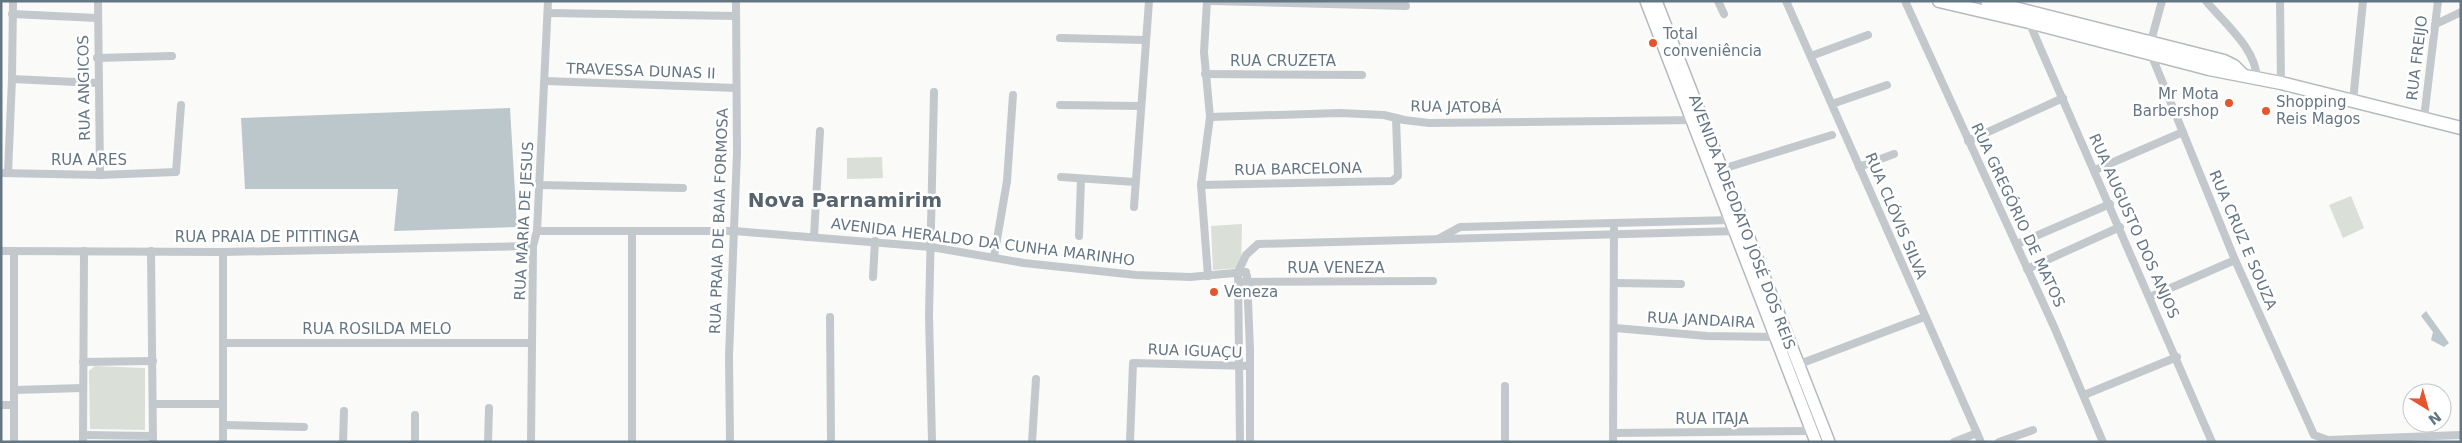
<svg xmlns="http://www.w3.org/2000/svg" width="2462" height="443" font-family="'DejaVu Sans',sans-serif">
<style>
.green{fill:#dadfd7}
.water{fill:#bbc7cb}
.lines{fill:none;stroke-linecap:round;stroke-linejoin:round}
.secondary-casing{stroke:#b3babf;stroke-width:14}
.primary-casing{stroke:#b5babe;stroke-width:15}
.minor{stroke:#c3c8cc;stroke-width:8}
.secondary{stroke:#fff;stroke-width:11}
.primary{stroke:#fff;stroke-width:12}
.poi-dot{fill:#e4572e;stroke:#fff;stroke-width:2}
.labels{text-anchor:middle;stroke-width:5;stroke-linejoin:round;paint-order:stroke}
.poi-label{font-size:15px;fill:#657683;stroke:#fff;text-anchor:start}
.street-label{font-size:15px;fill:#657683;stroke:#fff}
.district-label{font-size:20px;font-weight:bold;fill:#57646e;stroke:#fff}
</style>
<rect width="100%" height="100%" fill="#fafaf8"/>
<g class="green">
<path d="M882 157 883 178 847 179V158Z"/>
<path d="M2351 196 2364 228 2343 238 2329 205Z"/>
<path d="M1242 224 1241 268 1213 270 1211 226Z"/>
<path d="M95 366 145 368V430L90 429 89 371Z"/>
</g>
<g class="water">
<path d="M510 108 517 227 394 231 398 189H245L241 118Z"/>
<path d="M2426 311 2449 343 2444 347 2431 340 2433 332 2421 316Z"/>
</g>
<g class="lines">
<defs>
<g id="secondary">
<path d="M1646 1 1816 442"/>
<path d="M1656 1 1829 442"/>
</g>
<g id="primary">
<path d="M1939 1 2029 22 2209 69 2281 83 2461 128"/>
<path d="M1987 1 2224 61 2234 66 2243 75"/>
</g>
</defs>
<use href="#secondary" class="secondary-casing"/>
<use href="#primary" class="primary-casing"/>
<g class="minor">
<path d="M98 1 100 175"/>
<path d="M1207 1 1204 52 1210 117 1201 185 1208 276"/>
<path d="M1211 1 1406 6"/>
<path d="M1718 1 1724 14"/>
<path d="M1786 1 1981 442"/>
<path d="M1905 1 2055 329 2103 442"/>
<path d="M2206 1C2224 23 2256 48 2257 79"/>
<path d="M2280 1 2281 83"/>
<path d="M548 13 736 16"/>
<path d="M12 14 97 18"/>
<path d="M2029 22 2212 442"/>
<path d="M2436 24 2461 12"/>
<path d="M1060 38 1145 40"/>
<path d="M2151 41 2162 1"/>
<path d="M2151 54 2235 260 2314 435 2328 440 2461 435"/>
<path d="M1811 56 1868 35"/>
<path d="M97 58 172 56"/>
<path d="M1205 74 1362 75"/>
<path d="M12 79 97 83"/>
<path d="M546 81 736 88"/>
<path d="M2353 101 2363 1"/>
<path d="M1832 104 1887 85"/>
<path d="M1060 105 1140 106"/>
<path d="M1210 117 1340 113 1384 115 1404 120 1429 123 1697 120"/>
<path d="M2424 118 2438 1"/>
<path d="M1968 141 2063 98"/>
<path d="M1859 167 1894 154"/>
<path d="M1719 170 1832 135"/>
<path d="M2095 170 2183 132"/>
<path d="M1 173 100 175 176 172 181 105"/>
<path d="M8 173 12 79 13 1"/>
<path d="M1061 177 1135 182"/>
<path d="M540 185 683 188"/>
<path d="M1201 185 1392 181 1398 176 1396 118"/>
<path d="M1134 207 1149 1"/>
<path d="M537 231H734L931 247 1024 263 1136 275 1190 277 1246 272"/>
<path d="M814 236 820 131"/>
<path d="M1079 236 1081 179"/>
<path d="M1438 239 1460 227 1733 220"/>
<path d="M2017 244 2110 204"/>
<path d="M1 251 223 252 533 246"/>
<path d="M151 251 153 442"/>
<path d="M994 257 1007 181 1013 95"/>
<path d="M2027 269 2120 227"/>
<path d="M1247 276 1250 350V442"/>
<path d="M873 277 875 241"/>
<path d="M1238 282 1433 281"/>
<path d="M1614 283 1681 284"/>
<path d="M2150 297 2235 260"/>
<path d="M830 317 831 442"/>
<path d="M1615 328 1707 336 1778 337"/>
<path d="M223 343H531"/>
<path d="M83 362 153 361"/>
<path d="M1797 365 1924 317"/>
<path d="M14 390 83 388"/>
<path d="M2084 395 2177 357"/>
<path d="M153 404H223"/>
<path d="M1 405H14"/>
<path d="M223 425 304 427"/>
<path d="M1613 433 1811 431"/>
<path d="M83 435 153 436"/>
<path d="M14 442V251"/>
<path d="M83 442 84 251"/>
<path d="M223 442V252"/>
<path d="M343 442 344 411"/>
<path d="M415 442V415"/>
<path d="M488 442 489 408"/>
<path d="M531 442 533 246 537 231 548 1"/>
<path d="M632 442V231"/>
<path d="M730 442 729 356 737 153 736 1"/>
<path d="M932 442 929 315 934 92"/>
<path d="M1032 442 1036 379"/>
<path d="M1130 442 1133 363 1250 366"/>
<path d="M1240 442 1238 272 1246 255 1258 244 1737 231"/>
<path d="M1505 442V386"/>
<path d="M1613 442 1614 229"/>
<path d="M1954 442 1977 433"/>
<path d="M1999 442 2033 430"/>
</g>
<use href="#secondary" class="secondary"/>
<use href="#primary" class="primary"/>
</g>
<g class="poi-dot">
<circle cx="1653" cy="43" r="5"/>
<circle cx="2229" cy="103" r="5"/>
<circle cx="2266" cy="111" r="5"/>
<circle cx="1214" cy="292" r="5"/>
</g>
<g class="labels">
<g class="poi-label">
<text x="1663" y="39">Total<tspan x="1663" dy="17">conveniência</tspan></text>
<text x="2219" y="99" text-anchor="end">Mr Mota<tspan x="2219" dy="17">Barbershop</tspan></text>
<text x="2276" y="107">Shopping<tspan x="2276" dy="17">Reis Magos</tspan></text>
<text x="1224" y="297">Veneza</text>
</g>
<g class="street-label">
<text transform="translate(2417 58) rotate(-83)" y="5">RUA FREIJO</text>
<text x="1283" y="66">RUA CRUZETA</text>
<text transform="translate(641 71) rotate(2)" y="5">TRAVESSA DUNAS II</text>
<text transform="translate(84 88) rotate(-91)" y="5">RUA ANGICOS</text>
<text transform="translate(1456 107) rotate(1)" y="5">RUA JATOBÁ</text>
<text x="89" y="165">RUA ARES</text>
<text transform="translate(1298 169) rotate(-1)" y="5">RUA BARCELONA</text>
<text transform="translate(2018 215) rotate(65)" y="5">RUA GREGÓRIO DE MATOS</text>
<text transform="translate(1896 216) rotate(67)" y="5">RUA CLÓVIS SILVA</text>
<text transform="translate(524 221) rotate(-87)" y="5">RUA MARIA DE JESUS</text>
<text transform="translate(719 221) rotate(-88)" y="5">RUA PRAIA DE BAIA FORMOSA</text>
<text transform="translate(1742 222) rotate(69)" y="5">AVENIDA ADEODATO JOSÉ DOS REIS</text>
<text transform="translate(2134 226) rotate(66)" y="5">RUA AUGUSTO DOS ANJOS</text>
<text x="267" y="242">RUA PRAIA DE PITITINGA</text>
<text transform="translate(2243 240) rotate(67)" y="5">RUA CRUZ E SOUZA</text>
<text transform="translate(983 242) rotate(7)" y="5">AVENIDA HERALDO DA CUNHA MARINHO</text>
<text x="1336" y="273">RUA VENEZA</text>
<text transform="translate(1701 320) rotate(3)" y="5">RUA JANDAIRA</text>
<text x="377" y="334">RUA ROSILDA MELO</text>
<text transform="translate(1195 351) rotate(2)" y="5">RUA IGUAÇU</text>
<text x="1712" y="424">RUA ITAJA</text>
</g>
<g class="district-label">
<text x="845" y="207">Nova Parnamirim</text>
</g>
</g>
<rect width="2462" height="443" fill="none" stroke="#657683" stroke-width="5"/>
<g transform="translate(2427 408) rotate(143)"><circle r="24" fill="#ffffff" stroke="#c1c8cd"/>
<path d="M0-4L9 19L0 12L-9 19Z" fill="#e4572e"/>
<text y="-8" font-size="14" font-weight="bold" text-anchor="middle" fill="#657683">N</text>
</g>
</svg>
